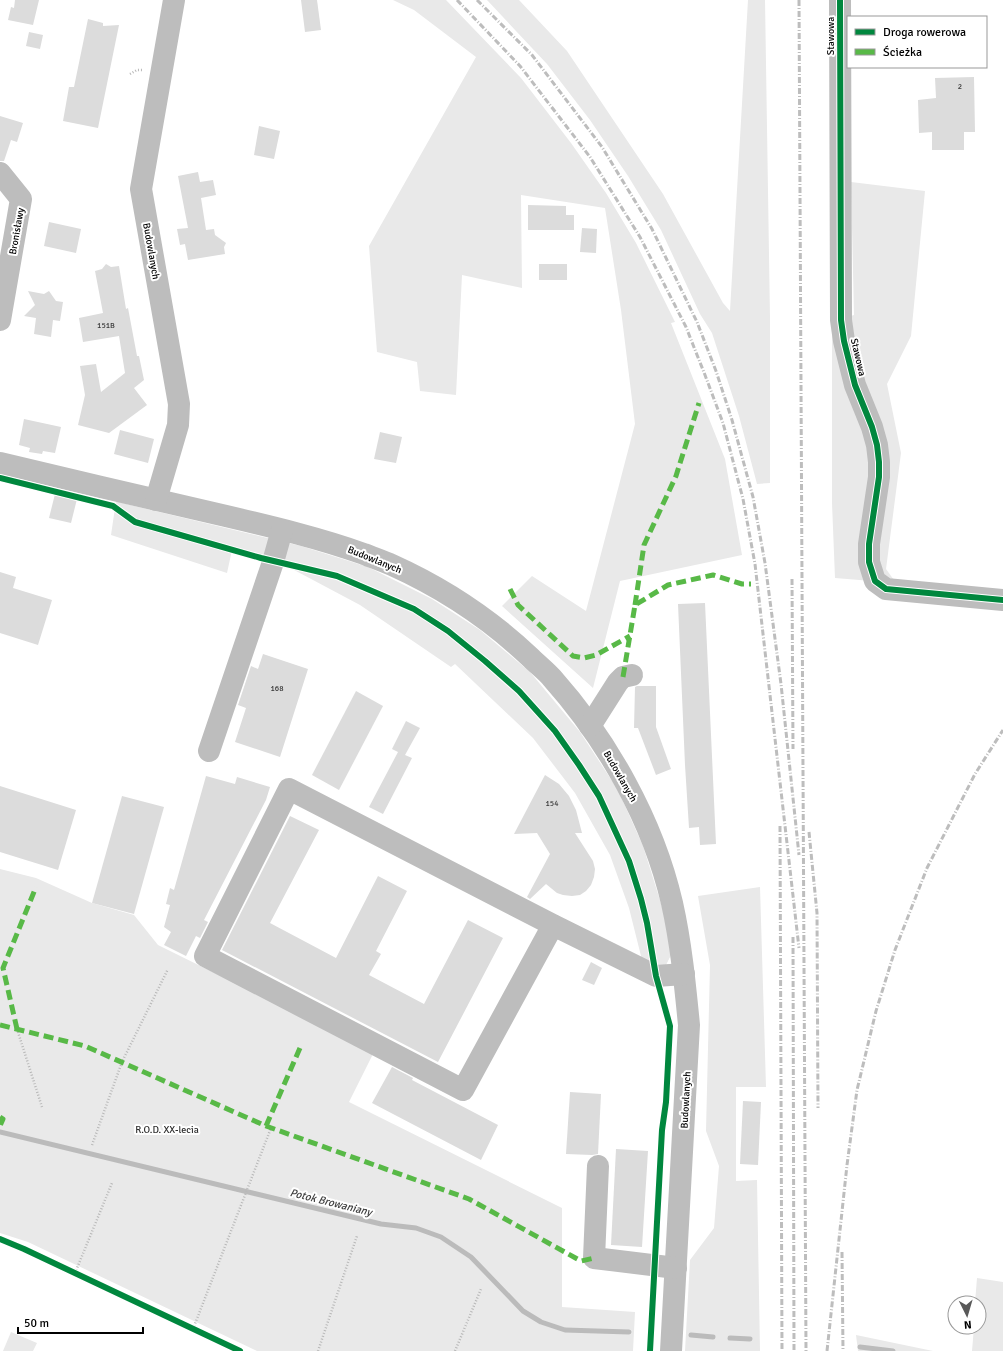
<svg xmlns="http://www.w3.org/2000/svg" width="1003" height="1351" font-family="Signika,sans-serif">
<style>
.green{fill:#e9e9e9}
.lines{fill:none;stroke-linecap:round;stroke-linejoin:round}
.stream{stroke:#bbb;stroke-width:5}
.building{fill:#dcdcdc}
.path{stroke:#b8b8b8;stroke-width:2.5;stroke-dasharray:1 2;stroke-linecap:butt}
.minor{stroke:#bdbdbd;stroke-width:22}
.rail{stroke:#bdbdbd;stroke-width:3;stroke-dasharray:6 2 1 2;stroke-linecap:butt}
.quiet{stroke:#58b947;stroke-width:5;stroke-dasharray:10 5;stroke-linecap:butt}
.cycleway-casing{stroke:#fff;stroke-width:8}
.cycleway{stroke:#00873e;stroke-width:6}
.labels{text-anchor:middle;stroke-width:4;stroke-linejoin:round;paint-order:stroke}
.number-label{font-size:8px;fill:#373737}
.street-label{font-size:10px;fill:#000;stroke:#fff}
.park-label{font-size:10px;fill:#2e2e2e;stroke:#fff}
.water-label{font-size:11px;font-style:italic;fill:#3f3f3f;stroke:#fff}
</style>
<rect width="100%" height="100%" fill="#fff"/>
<g class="green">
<path d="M393 0H446L521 78 571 143 606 193 636 243 675 322 671 323 725 459 742 555 620 581 593 688 502 606 532 576 586 611 635 424 621 310 605 208 521 195 522 288 462 275 456 395 420 391 417 362 377 352 369 246 476 57 414 10Z"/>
<path d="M487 0H519L567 51 663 194 723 303 730 311 748 0H765L770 318V483L757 484 739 416 712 333 700 314 661 230 628 176 590 120 547 64Z"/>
<path d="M851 182 925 191 911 336 887 384 901 453 886 569 896 583 835 578 832 503V322L854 315Z"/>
<path d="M116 501 130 505 301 546 368 567 432 599 480 630 530 672 580 732 618 790 643 846 664 913 671 955 666 965 654 967 643 964 629 908 610 855 575 793 533 738 455 664 451 667 360 605 281 563 232 550 227 573 111 535Z"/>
<path d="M0 869 36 878 92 903 134 915 158 945 374 1052 349 1102 562 1208V1307L635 1312 633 1351H257L28 1242 0 1233Z"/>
<path d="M760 887 766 1087H736V1181L757 1180 760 1351H685L690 1260 714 1228 719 1166 706 1131 710 965 698 896Z"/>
<path d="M977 1278 1003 1282V1351H972L974 1327H979V1303H975Z"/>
<path d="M11 1332 37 1343 33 1351H3Z"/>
<path d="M856 1335 933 1351H858Z"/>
</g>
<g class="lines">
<g class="stream">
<path d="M0 1132 381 1224 416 1228 441 1237 471 1257 523 1311 541 1322 565 1330 629 1332"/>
<path d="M691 1335 713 1337"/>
<path d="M730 1338 750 1339"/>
<path d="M860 1347 893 1351"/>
</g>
</g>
<g class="building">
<path d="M15 0H39L33 25 8 20 11 7 14 8Z"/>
<path d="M301 0H317L321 30 305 32Z"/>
<path d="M88 19 103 23V26L119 25 98 128 63 121 69 87H74Z"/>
<path d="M29 32 43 35 40 49 26 46Z"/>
<path d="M974 77 975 132H964V150H932V132L919 133 918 100 936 98 935 78Z"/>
<path d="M0 116 23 123 17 142 11 140 4 161H0Z"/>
<path d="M259 126 280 131 274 159 254 155Z"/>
<path d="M198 172 200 182 213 180 216 195 201 198 206 230 214 229 215 235 226 243 224 247 225 254 188 260 185 244 180 245 177 229 188 228 178 176Z"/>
<path d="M528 205 566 206V215H574V230H528Z"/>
<path d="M49 222 81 229 76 253 44 246Z"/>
<path d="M582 228 597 229 596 253 580 252Z"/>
<path d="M106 264 111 267 119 266 126 309 128 308 137 356H139L144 380 134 388 147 405 109 433 78 425 85 395 80 366 96 364 101 392 125 373 119 336 83 342 79 318 103 313 95 271 102 269Z"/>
<rect x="539" y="264" width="28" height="16"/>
<path d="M28 291 44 294 49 291 56 301 63 302 60 321 53 320 51 337 34 334 36 318 24 316 35 305Z"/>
<path d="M24 419 61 427 55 453 43 451 42 454 29 452 30 448 19 445Z"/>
<path d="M120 430 154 439 148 463 114 454Z"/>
<path d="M380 432 402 437 396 463 374 459Z"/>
<path d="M55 494 77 499 71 523 49 518Z"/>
<path d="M0 572 16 577 13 588 52 600 38 645 0 633Z"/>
<path d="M705 603 716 844 700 845 699 827 689 828 685 765 678 604Z"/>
<path d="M263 654 308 669 280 757 235 742 246 708 238 705 251 666 258 669Z"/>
<path d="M637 686H656V727L671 769 656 775 638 728H634L635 687Z"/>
<path d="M356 691 383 706 339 790 312 775Z"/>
<path d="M406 721 420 728 405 755 412 758 383 814 369 807 398 752 392 749Z"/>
<path d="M545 775 559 784 569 796 576 810 582 833H575L593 861 595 869 594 877 591 885 586 891 580 895 572 896 563 895 557 893 546 884 530 899 527 897 550 854 537 833 514 834Z"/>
<path d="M206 776 235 784 237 777 270 787 266 800 204 920 208 922 200 938 196 936 186 956 164 945 171 932 164 927 170 905 166 904 170 888 174 890Z"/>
<path d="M0 786 76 810 58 870 0 852Z"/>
<path d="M122 796 164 807 134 914 92 903Z"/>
<path d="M290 816 319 830 270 923 336 958 378 876 407 891 376 951 381 954 369 975 424 1004 468 920 503 938 438 1062 222 950Z"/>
<path d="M591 962 602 968 594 985 582 980Z"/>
<path d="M392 1067 413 1078 412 1080 498 1125 481 1160 372 1103Z"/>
<path d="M570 1092 601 1094 598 1154 592 1155 566 1154Z"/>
<path d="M743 1101 761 1102 758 1165 740 1164Z"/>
<path d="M616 1149 648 1151 642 1247 611 1245Z"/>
</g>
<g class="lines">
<g class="path">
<path d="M130 74 137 70H142"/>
<path d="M17 1029 42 1107"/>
<path d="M92 1145 122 1062 168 969"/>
<path d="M75 1273 112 1183"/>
<path d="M193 1329 271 1128"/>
<path d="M318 1351 357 1236"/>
<path d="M455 1351 481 1289"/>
</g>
<g class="minor">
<path d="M840 0 841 320 844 341 855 385 872 427 877 445 879 462V477L869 544V562L875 581 886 589 1003 600"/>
<path d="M0 173 21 199 0 320"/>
<path d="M0 463C75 481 151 499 226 516 273 527 319 538 364 554 374 558 383 561 392 565 443 588 490 619 531 658 538 665 546 671 552 678 608 741 653 821 672 903 681 943 685 984 689 1025L671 1351"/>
<path d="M156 500 178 425 179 404 141 189 174 0"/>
<path d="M590 726 618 682 623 677 632 675"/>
<path d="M209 751 273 562 282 530"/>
<path d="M553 925 463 1090 205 956 289 789 553 925 656 976 684 974"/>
<path d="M598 1166 594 1258 676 1268"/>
</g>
<g class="rail">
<path d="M457 0 520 66 590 157 640 237 686 327 705 375 723 423 743 499 755 564 799 948"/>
<path d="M477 0 532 55 602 147 652 229 697 322 716 371 732 420 753 497 765 563 781 684 799 855"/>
<path d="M799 0 806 1351"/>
<path d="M792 579 793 749"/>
<path d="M780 826 782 1351"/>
<path d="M809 832 817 913 818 1108"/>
<path d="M793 937 794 1351"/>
<path d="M842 1252 843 1351"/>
<path d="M827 1351 847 1165 857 1090 876 1011 895 950 927 868 975 774 1003 730"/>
</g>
<g class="quiet">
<path d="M510 589 518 605 573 656 584 658 596 655 630 636"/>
<path d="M635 605 644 545 676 476 699 403"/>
<path d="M623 677 635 605 668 585 713 575 742 584H751"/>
<path d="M0 1025 85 1046 266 1126 469 1199 581 1261 594 1258"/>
<path d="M17 1029 3 968 36 887"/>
<path d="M0 1117 3 1119 0 1126"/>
<path d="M266 1126 300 1048"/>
</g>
<defs>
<g id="cycleway">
<path d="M840 0 841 320 844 341 855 385 872 427 877 445 879 462V477L869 544V562L875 581 886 589 1003 600"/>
<path d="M0 478 113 506 135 522 261 558 337 576 414 609 448 631 485 661 519 691 555 731 579 765 599 796 629 861 641 899 647 923 656 976 670 1026 666 1102 662 1130 650 1351"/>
<path d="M0 1239 24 1249 240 1351"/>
</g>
</defs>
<use href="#cycleway" class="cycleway-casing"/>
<use href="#cycleway" class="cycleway"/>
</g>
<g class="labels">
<g class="number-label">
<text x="960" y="89">2</text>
<text x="106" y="328">151B</text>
<text x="277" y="691">168</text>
<text x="552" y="806">154</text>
</g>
<g class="street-label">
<text transform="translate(830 36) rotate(-90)" y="4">Stawowa</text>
<text transform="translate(16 231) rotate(-80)" y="4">Bronisławy</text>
<text transform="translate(152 251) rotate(80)" y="4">Budowlanych</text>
<text transform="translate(859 357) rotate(77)" y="4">Stawowa</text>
<text transform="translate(375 559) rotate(22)" y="4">Budowlanych</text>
<text transform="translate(621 776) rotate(60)" y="4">Budowlanych</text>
<text transform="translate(685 1100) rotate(-87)" y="4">Budowlanych</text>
</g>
<g class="park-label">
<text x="167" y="1133">R.O.D. XX-lecia</text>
</g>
<g class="water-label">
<text transform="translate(331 1202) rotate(14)" y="4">Potok Browaniany</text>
</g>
</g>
<rect x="847" y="16" width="140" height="52" fill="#ffffff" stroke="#999999"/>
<rect x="855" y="29" width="20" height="6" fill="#00873e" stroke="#999999"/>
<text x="883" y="36" font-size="12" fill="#000000">Droga rowerowa</text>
<rect x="855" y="49" width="20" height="6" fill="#58b947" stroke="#999999"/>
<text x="883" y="56" font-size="12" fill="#000000">Ścieżka</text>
<g transform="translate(967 1315) rotate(175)"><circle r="19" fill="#ffffff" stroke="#999999"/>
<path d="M0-3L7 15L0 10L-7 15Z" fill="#595959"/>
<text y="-6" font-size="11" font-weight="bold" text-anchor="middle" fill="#000000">N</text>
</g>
<path d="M18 1327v6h125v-6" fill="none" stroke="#000000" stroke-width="2"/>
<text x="24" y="1327" font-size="12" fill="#000000" stroke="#ffffff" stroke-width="3" paint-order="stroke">50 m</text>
</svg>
